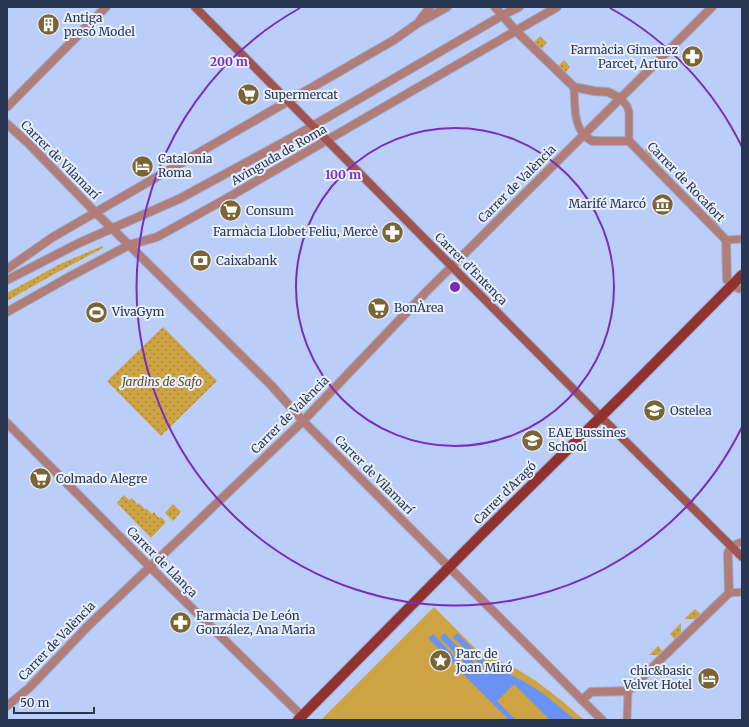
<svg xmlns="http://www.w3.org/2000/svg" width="749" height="727" font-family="Merriweather,serif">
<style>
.grass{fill:url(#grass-dots)}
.park{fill:#cda344}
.water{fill:#6892f4}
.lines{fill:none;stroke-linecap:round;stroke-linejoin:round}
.pedestrian-casing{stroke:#9aadd4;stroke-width:9}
.minor-casing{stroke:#9aadd4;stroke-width:10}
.tertiary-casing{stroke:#9aadd4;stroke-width:10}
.secondary-casing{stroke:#9aadd4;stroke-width:10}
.primary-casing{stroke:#9aadd4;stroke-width:12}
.pedestrian{stroke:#b37d77;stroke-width:7}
.minor{stroke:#b37d77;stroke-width:8}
.tertiary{stroke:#b37d77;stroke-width:8}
.secondary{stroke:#a1534e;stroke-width:8}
.primary{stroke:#91322f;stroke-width:10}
.ring{fill:none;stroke:#7b2cbf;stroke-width:2}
.labels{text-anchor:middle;stroke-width:4;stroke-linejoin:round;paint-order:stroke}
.poi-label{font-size:12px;fill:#293652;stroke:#e8effe;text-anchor:start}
.street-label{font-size:12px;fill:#293652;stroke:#e8effe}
.park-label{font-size:12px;font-style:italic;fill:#66501e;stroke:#e8effe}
.centre{fill:#7b2cbf;stroke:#e8effe;stroke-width:2}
.ring-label{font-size:12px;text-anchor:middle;font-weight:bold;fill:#7b2cbf;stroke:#e8effe;stroke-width:4;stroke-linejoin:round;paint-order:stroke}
</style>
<defs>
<pattern id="grass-dots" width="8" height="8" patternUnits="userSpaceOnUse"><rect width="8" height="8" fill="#cda344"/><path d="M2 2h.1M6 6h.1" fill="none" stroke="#a6863b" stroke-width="1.8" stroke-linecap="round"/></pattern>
</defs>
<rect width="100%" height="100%" fill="#bacef9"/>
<g class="grass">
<path d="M540 36 547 43 540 50 533 43Z"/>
<path d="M564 60 570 67 564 74 557 67Z"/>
<path d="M649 146 656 153 649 159 643 153Z"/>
<path d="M716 213 722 220 716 226 710 220Z"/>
<path d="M102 246 103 248 56 273 7 301V293L60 264Z"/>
<path d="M163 327 217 381 161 436 107 381Z"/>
<path d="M124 495 129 500 132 498 138 505 139 503 145 509 146 508 152 514 154 512 159 518 161 517 166 522 151 538 117 503Z"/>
<path d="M173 504 181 512 173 521 165 513Z"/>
<path d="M695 609 702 615 698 619H684Z"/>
<path d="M681 623V636L676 641 670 634Z"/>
<path d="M658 646 664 653 662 655H649Z"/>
</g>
<path class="park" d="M434 607 478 651 515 668 536 681 561 700 584 720H321Z"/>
<g class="water">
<path d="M444 633 475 664H466L440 638Z"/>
<path d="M457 633 488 664H480L453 637Z"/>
<path d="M433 634 462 664H454L428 638Z"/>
<path d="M457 668 499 669 523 681 544 694 575 720H550L514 684 497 701 516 720H509Z"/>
</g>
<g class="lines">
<defs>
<g id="pedestrian">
<path d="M574 87C575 103 573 122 584 135"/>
<path d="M620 98 627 106 629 112V141"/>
<path d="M726 240 742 239"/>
<path d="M732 285 739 289H742"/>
<path d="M731 546 742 542"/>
<path d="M729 593 742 592"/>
<path d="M627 720 628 691"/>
</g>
<g id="minor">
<path d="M420 20 430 7"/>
<path d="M516 31 574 87 594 91 608 92 620 98"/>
<path d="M7 107 106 7"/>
<path d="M7 124 27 142 96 213"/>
<path d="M584 135 592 141H629L726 240 727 280 732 285"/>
<path d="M129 245 271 385 303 421 602 720"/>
<path d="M7 269 53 237 394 40 418 23 447 7"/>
<path d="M7 423 150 567 302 716"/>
<path d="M582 700 591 692 628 691 729 593 728 558V553L731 546"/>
</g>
<g id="tertiary">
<path d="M495 7 516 31"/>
<path d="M96 213 129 245"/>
<path d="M7 280 79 243 179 199 297 135 503 15 519 7"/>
<path d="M7 312 69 277 129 245 157 237 222 201 557 7"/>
<path d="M7 706 29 688 88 626 303 421 427 291 712 7"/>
</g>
<path id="secondary" d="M195 7 601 417 742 557"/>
<path id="primary" d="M298 720 481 535 631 387 742 275"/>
</defs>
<use href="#pedestrian" class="pedestrian-casing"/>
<use href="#minor" class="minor-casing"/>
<use href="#tertiary" class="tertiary-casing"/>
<use href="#secondary" class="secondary-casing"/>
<use href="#primary" class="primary-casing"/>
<use href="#pedestrian" class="pedestrian"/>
<use href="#minor" class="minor"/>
<use href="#tertiary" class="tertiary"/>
<use href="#secondary" class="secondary"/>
<use href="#primary" class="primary"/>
</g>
<g class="ring">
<circle cx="455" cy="287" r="159"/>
<path d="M742 427A319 319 0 1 1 300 8M610 8A319 319 0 0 1 742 147"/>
</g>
<defs>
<symbol id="building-disc" viewBox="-11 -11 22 22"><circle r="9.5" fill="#7b6534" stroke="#e8effe"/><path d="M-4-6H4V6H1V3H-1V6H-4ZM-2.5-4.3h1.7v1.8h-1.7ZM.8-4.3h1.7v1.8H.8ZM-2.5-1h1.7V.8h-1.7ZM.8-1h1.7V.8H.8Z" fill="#fff"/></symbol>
<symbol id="pharmacy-disc" viewBox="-11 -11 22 22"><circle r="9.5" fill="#7b6534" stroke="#e8effe"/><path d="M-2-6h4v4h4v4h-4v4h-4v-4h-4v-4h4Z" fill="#fff"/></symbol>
<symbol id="supermarket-disc" viewBox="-11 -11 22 22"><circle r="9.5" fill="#7b6534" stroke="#e8effe"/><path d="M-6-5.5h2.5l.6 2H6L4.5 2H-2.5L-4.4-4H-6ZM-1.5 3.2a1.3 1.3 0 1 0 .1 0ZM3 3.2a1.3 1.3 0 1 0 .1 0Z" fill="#fff"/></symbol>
<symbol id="hotel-disc" viewBox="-11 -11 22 22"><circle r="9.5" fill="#7b6534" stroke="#e8effe"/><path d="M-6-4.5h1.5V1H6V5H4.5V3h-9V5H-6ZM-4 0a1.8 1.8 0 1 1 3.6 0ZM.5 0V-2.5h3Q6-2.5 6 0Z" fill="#fff"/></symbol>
<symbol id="museum-disc" viewBox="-11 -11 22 22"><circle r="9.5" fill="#7b6534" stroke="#e8effe"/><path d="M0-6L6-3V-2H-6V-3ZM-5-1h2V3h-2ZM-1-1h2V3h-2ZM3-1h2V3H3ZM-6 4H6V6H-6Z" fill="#fff"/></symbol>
<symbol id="bank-disc" viewBox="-11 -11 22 22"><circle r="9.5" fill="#7b6534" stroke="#e8effe"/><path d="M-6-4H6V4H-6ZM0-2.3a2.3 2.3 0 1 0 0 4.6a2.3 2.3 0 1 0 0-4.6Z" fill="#fff"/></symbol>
<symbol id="stadium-disc" viewBox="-11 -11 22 22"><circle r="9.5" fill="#7b6534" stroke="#e8effe"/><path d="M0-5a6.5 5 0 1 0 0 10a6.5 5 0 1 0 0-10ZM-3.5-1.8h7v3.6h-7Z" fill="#fff"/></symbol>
<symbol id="university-disc" viewBox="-11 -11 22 22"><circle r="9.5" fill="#7b6534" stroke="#e8effe"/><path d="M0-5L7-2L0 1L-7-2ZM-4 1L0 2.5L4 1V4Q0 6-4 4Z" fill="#fff"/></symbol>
<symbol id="sight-disc" viewBox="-11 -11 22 22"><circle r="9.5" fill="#7b6534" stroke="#e8effe"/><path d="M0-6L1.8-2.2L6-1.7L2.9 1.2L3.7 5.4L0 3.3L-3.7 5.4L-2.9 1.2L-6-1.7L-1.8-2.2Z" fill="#fff"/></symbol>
</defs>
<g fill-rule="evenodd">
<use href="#building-disc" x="36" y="12" width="25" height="25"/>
<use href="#pharmacy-disc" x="680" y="44" width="25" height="25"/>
<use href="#supermarket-disc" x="236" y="82" width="25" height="25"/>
<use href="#hotel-disc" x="130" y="154" width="25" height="25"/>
<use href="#museum-disc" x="650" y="192" width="25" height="25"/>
<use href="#supermarket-disc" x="218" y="198" width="25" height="25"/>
<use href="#pharmacy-disc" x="380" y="220" width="25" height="25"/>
<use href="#bank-disc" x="188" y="248" width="25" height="25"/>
<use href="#supermarket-disc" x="366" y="296" width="25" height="25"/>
<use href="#stadium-disc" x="84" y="300" width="25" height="25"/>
<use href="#university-disc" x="642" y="398" width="25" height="25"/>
<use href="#university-disc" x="520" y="428" width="25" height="25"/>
<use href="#supermarket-disc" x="28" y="466" width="25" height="25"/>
<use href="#pharmacy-disc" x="168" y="610" width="25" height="25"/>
<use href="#sight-disc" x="428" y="648" width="25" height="25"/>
<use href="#hotel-disc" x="696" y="666" width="25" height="25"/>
</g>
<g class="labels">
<g class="poi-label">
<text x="64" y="22">Antiga<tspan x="64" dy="14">presó Model</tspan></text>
<text x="678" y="54" text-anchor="end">Farmàcia Gimenez<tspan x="678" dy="14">Parcet, Arturo</tspan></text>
<text x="264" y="99">Supermercat</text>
<text x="158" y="163">Catalonia<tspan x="158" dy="14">Roma</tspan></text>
<text x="646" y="208" text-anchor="end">Marifé Marcó</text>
<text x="246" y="215">Consum</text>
<text x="378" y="236" text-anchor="end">Farmàcia Llobet Feliu, Mercè</text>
<text x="216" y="265">Caixabank</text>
<text x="394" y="312">BonÀrea</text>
<text x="112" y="316">VivaGym</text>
<text x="670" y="415">Ostelea</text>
<text x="548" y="437">EAE Bussines<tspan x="548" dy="14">School</tspan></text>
<text x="56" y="483">Colmado Alegre</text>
<text x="196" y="620">Farmàcia De León<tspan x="196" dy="14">González, Ana Maria</tspan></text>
<text x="456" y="658">Parc de<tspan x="456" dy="14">Joan Miró</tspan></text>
<text x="692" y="675" text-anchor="end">chic&amp;basic<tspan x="692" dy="14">Velvet Hotel</tspan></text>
</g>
<g class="street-label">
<text transform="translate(279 155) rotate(-30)" y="4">Avinguda de Roma</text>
<text transform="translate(60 160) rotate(45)" y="4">Carrer de Vilamarí</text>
<text transform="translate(686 182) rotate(46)" y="4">Carrer de Rocafort</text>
<text transform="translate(517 184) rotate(-45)" y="4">Carrer de València</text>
<text transform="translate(471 269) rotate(45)" y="4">Carrer d'Entença</text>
<text transform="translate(290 415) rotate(-45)" y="4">Carrer de València</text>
<text transform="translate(374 475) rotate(45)" y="4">Carrer de Vilamarí</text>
<text transform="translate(505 493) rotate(-45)" y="4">Carrer d'Aragó</text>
<text transform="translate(162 562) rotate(45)" y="4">Carrer de Llança</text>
<text transform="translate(57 641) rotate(-46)" y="4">Carrer de València</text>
</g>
<g class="park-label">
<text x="162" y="386">Jardins de Safo</text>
</g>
</g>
<circle cx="455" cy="287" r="6" class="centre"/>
<g class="ring-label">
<text x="229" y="66">200 m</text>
<text x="343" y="179">100 m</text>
</g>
<rect width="749" height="727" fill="none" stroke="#293652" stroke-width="16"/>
<path d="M14 707v6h80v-6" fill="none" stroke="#293652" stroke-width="2"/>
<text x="20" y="707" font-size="12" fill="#293652" stroke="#e8effe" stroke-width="3" paint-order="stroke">50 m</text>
</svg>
